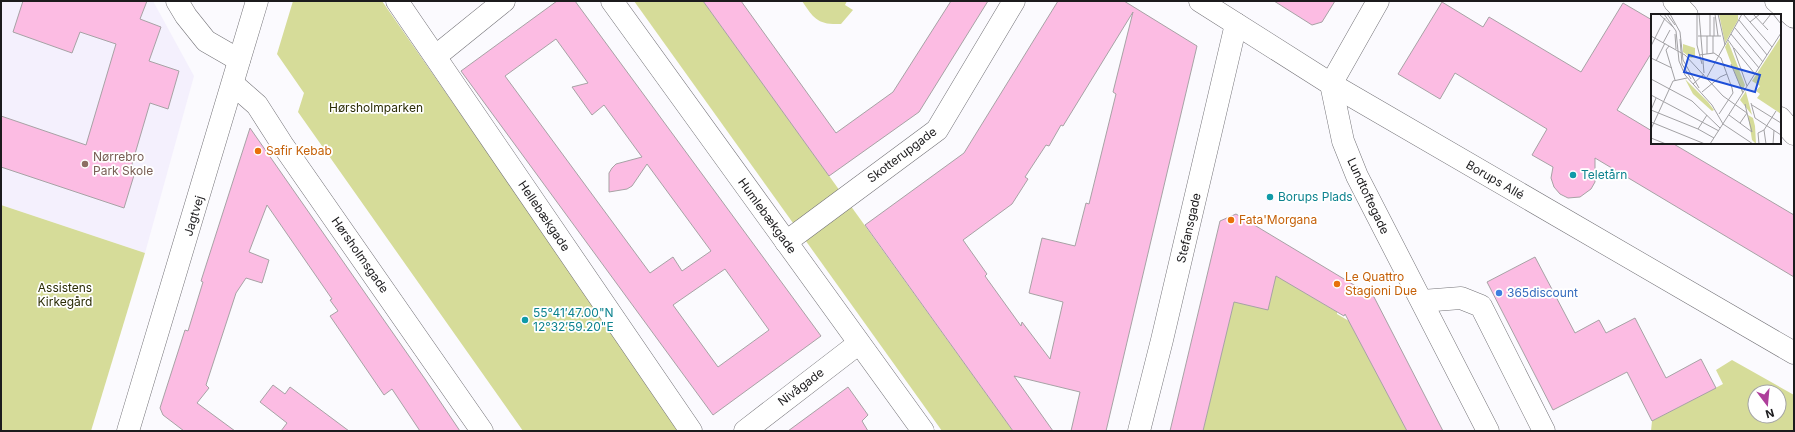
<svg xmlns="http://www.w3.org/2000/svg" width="1795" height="432" font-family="Inter,sans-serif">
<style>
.built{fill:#f4f0fd}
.green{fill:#d6dc99;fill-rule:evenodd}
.building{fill:#fcbce3;stroke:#a7a2a5;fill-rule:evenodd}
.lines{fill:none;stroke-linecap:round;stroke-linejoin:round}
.minor-casing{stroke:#747378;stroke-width:23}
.minor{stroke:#fff;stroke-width:22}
.food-dot{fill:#e8710a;stroke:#fff;stroke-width:1.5}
.education-dot{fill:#8d6e63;stroke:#fff;stroke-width:1.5}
.culture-dot{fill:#0f9aa8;stroke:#fff;stroke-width:1.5}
.shop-dot{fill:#3f7fe0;stroke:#fff;stroke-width:1.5}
.labels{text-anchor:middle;stroke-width:3.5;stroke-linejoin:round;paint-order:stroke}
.park-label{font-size:12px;fill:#2b2d06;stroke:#fff}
.food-label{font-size:12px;fill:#c56008;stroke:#fff;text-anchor:start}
.street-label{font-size:12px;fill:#1c1b1d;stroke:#fff}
.education-label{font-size:12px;fill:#785e54;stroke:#fff;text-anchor:start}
.culture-label{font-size:12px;fill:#0d838f;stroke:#fff;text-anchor:start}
.shop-label{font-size:12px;fill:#366cbe;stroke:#fff;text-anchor:start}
.inset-road{fill:none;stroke:#a2a1a4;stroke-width:1}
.view{fill:#1d4ed8;fill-opacity:0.15;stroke:#1d4ed8;stroke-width:2}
.inset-edge{fill:none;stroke:#1c1b1d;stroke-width:2}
</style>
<rect width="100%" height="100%" fill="#fbfafe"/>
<path class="built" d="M1 1H153L194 76 145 253 1 205Z"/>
<g class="green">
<path d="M293 1H382L681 431H523L298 112 304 93 277 54Z"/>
<path d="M634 1H703L1013 431H942Z"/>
<path d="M802 1H847L845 5 853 10 841 24C818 25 814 19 802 1Z"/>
<path d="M1 205 145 253 91 431H1Z"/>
<path d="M1249 259 1337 312V314L1349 321 1407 431H1203L1235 296Z"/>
<path d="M1732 360 1794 395V431H1651L1652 421 1723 384 1716 370ZM1755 392H1779V416H1755Z"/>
</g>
<g class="building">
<path d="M23 1H147L140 19 161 27 149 61 179 71 168 109 150 103 132 164 135 172 124 208 1 167V116L86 145 116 44 80 32 72 53 13 32Z"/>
<path d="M557 1H575L821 336 713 415 461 71ZM556 39 588 83 572 87 592 115 604 105 642 157 616 164 612 168 609 173V192L627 189 632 186 647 164 711 251 682 271 673 257 650 273 505 76ZM725 269 769 330 718 367 673 305Z"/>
<path d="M703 1H741L836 133 893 92 951 1H988L919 112 829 176Z"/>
<path d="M1058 1H1124L1197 46 1106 431H1071L1080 392 1014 376 1053 431H1013L865 225 964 153ZM1133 12 1113 92 1116 94 1089 204 1086 203 1075 246 1042 238 1029 293 1063 302 1050 359 1022 322 1021 326 985 276 987 274 963 240 1012 204 1028 179 1025 177 1046 145 1049 146 1061 125 1063 126Z"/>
<path d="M1274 1H1335L1322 22 1312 25Z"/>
<path d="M1442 2 1483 27 1489 17 1581 72 1623 3 1652 20V52L1617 110 1652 131V143H1672L1794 215V277L1595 158V182L1591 189 1580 197 1568 198 1560 194 1554 187 1551 178 1553 167 1532 155 1547 129 1455 73 1440 99 1398 74Z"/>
<path d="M250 128 425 379 460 431H420L392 389 384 395 330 316 338 311 330 300 332 299 267 205 249 252 269 260 262 283 246 278 236 293 206 385 209 388 197 403 235 431H184L163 415 160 408 185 330 188 331 203 282 201 281Z"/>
<path d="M1236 214 1374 297 1443 431H1407L1345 314 1344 316 1276 276 1268 310 1234 302 1203 431H1170L1220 221Z"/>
<path d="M1535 257 1575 333 1599 320 1606 333 1635 318 1666 378 1701 359 1716 388 1652 421 1627 372 1553 410 1487 282Z"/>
<path d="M273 385 285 394 290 387 349 431H281L287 423 260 402Z"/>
<path d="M848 387 868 415 862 421 868 431H788Z"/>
</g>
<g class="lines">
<defs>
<g id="minor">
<path d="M177 1 186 16 206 41 239 60"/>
<path d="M397 1 691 431"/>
<path d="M612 1 923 431"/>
<path d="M1200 1 1331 84 1794 353"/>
<path d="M1674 1 1687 15"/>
<path d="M1776 1 1794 17"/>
<path d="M436 56 504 1"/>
<path d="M233 84 257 105 282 144 482 431"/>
<path d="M1331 84 1343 141 1357 176 1488 431"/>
<path d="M1331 84 1378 1"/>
<path d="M1780 118 1794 134"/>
<path d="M786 242 937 130 1014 1"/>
<path d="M1422 301 1461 298 1481 306 1544 431"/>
<path d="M128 431 257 1"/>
<path d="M745 431 858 344"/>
<path d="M1139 431 1162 340 1236 24"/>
</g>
</defs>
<use href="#minor" class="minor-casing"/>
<use href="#minor" class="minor"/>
</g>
<g class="food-dot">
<circle cx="258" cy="151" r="4"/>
<circle cx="1231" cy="220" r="4"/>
<circle cx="1337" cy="284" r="4"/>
</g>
<circle class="education-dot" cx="85" cy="164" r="4"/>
<g class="culture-dot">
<circle cx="1573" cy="175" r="4"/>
<circle cx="1270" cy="197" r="4"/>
<circle cx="525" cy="320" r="4"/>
</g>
<circle class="shop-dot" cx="1499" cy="293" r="4"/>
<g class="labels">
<g class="park-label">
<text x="376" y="112">Hørsholmparken</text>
<text x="65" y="292">Assistens<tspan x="65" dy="14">Kirkegård</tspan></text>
</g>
<g class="food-label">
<text x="266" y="155">Safir Kebab</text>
<text x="1239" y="224">Fata'Morgana</text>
<text x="1345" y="281">Le Quattro<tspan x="1345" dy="14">Stagioni Due</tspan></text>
</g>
<g class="street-label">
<text transform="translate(902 155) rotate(-37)" y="4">Skotterupgade</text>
<text transform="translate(1495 180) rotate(30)" y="4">Borups Allé</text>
<text transform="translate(1368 196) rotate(65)" y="4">Lundtoftegade</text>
<text transform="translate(194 216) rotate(-73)" y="4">Jagtvej</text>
<text transform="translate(544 216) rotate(56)" y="4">Hellebækgade</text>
<text transform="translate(767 216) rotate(54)" y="4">Humlebækgade</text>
<text transform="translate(1189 228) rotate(-77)" y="4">Stefansgade</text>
<text transform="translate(360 255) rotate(55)" y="4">Hørsholmsgade</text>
<text transform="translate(801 387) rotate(-37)" y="4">Nivågade</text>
</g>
<g class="education-label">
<text x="93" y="161">Nørrebro<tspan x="93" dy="14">Park Skole</tspan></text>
</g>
<g class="culture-label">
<text x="1581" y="179">Teletårn</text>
<text x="1278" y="201">Borups Plads</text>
<text x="533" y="317">55°41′47.00"N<tspan x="533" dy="14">12°32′59.20"E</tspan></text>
</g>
<g class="shop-label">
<text x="1507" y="297">365discount</text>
</g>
</g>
<g transform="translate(1651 14)">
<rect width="130" height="130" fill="#fbfafe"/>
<path d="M68 0H87V6L74 29ZM129 24 130 26V100L106 84 109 80 105 77 109 72 101 67ZM77 27 94 71 91 78 74 33ZM32 30 44 34V43L40 44 32 38ZM34 65 57 88 63 96 61 97 42 80ZM95 77V78L101 101 89 86ZM97 101 102 104 104 112 105 130 101 126Z" fill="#d6dc99"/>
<path class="inset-road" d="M8 0 22 13M13 0 25 17 28 47 34 61 61 91 72 110 102 130M16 0 24 11M19 0 29 18 32 46 48 74M46 0V31L51 50M48 0 53 59M64 0 67 22M67 0 74 31M92 0 121 33M102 0 117 16M122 0 130 10M63 3V22M88 6 116 41M99 8 109 0M112 10 120 0M84 14 112 48M24 20 25 35M80 20 108 54M0 22 34 41 72 82 96 99 101 118M47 22H70M59 22V0M29 25 31 50 40 65M77 26 82 33 96 72M12 29 19 16M0 32 14 4M18 32 15 36 24 66M83 34 104 60M62 39V22M56 40V22M48 41 63 39 70 44 81 74 82 79 68 100M0 44 21 54M5 47 14 29M80 50 92 79M56 63 91 0M0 65 41 87 69 114M42 70 53 60M51 78 69 63 76 60M0 81 68 117M100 89 104 104 130 121M101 91 130 109M0 96 47 115 63 124M0 96 5 84M78 101 101 118M0 108 54 130M89 109 96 99 94 90M0 115 22 67 36 64M47 115 56 101M113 116 115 130M0 124 15 130M59 130 130 19M108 130 107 119 113 116 125 97M122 130 123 116"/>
<path class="view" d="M38 41 109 61 104 78 33 58Z"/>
<rect width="130" height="130" class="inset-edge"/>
</g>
<rect width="1795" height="432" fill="none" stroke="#1c1b1d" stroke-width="4"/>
<g transform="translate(1767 404) rotate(164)"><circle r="19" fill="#ffffff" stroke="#a4a4a5"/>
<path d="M0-3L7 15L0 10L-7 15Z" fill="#ae3e9b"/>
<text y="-6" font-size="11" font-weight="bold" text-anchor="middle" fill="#1c1b1d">N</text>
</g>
</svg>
